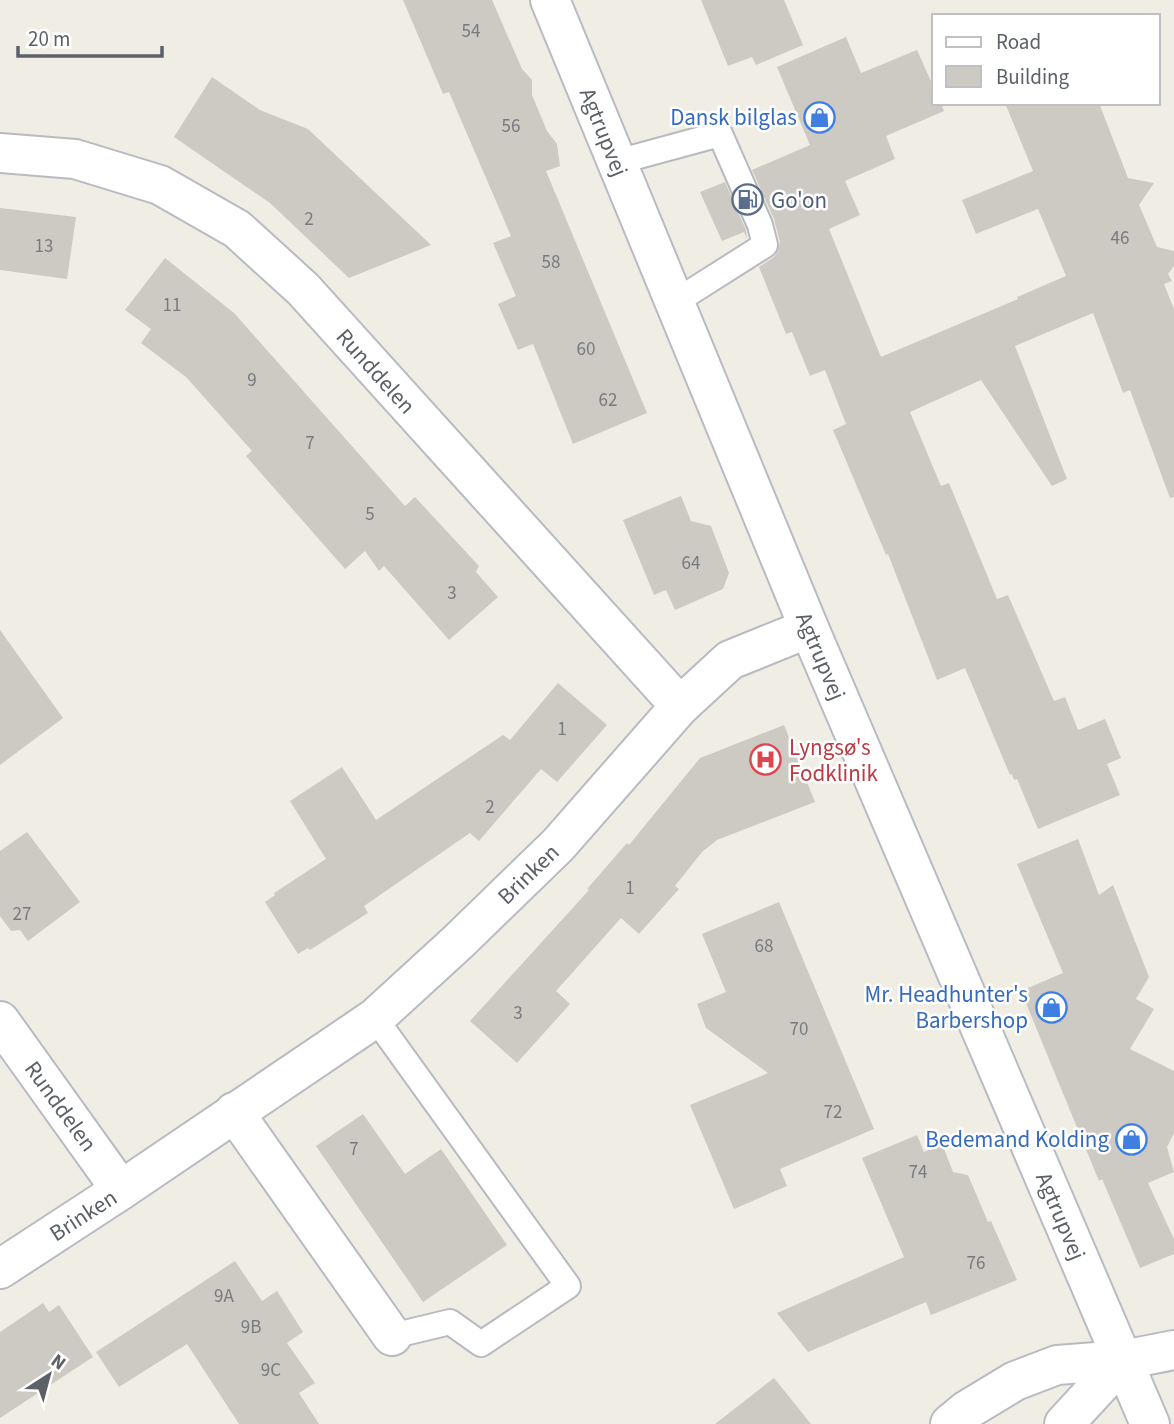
<svg xmlns="http://www.w3.org/2000/svg" width="1174" height="1424" font-family="'Source Sans 3',sans-serif">
<style>
.building{fill:#cdcac4}
.lines{fill:none;stroke-linecap:round;stroke-linejoin:round}
.lane-casing{stroke:#b7bbc0;stroke-width:28}
.street-casing{stroke:#b7bbc0;stroke-width:42}
.secondary-casing{stroke:#b8bcc2;stroke-width:42}
.lane{stroke:#fff;stroke-width:24}
.street{stroke:#fff;stroke-width:38}
.secondary{stroke:#fff;stroke-width:38}
.labels{text-anchor:middle;stroke-width:5;stroke-linejoin:round;paint-order:stroke}
.number-label{font-size:19px;fill:#787b7e}
.shop-label{font-size:23px;fill:#366cbe;stroke:#fff;text-anchor:end}
.street-label{font-size:23px;fill:#5c6167;stroke:#fff}
.service-label{font-size:23px;fill:#4e5e75;stroke:#fff;text-anchor:start}
.health-label{font-size:23px;fill:#be3a42;stroke:#fff;text-anchor:start}
</style>
<rect width="100%" height="100%" fill="#f0ede5"/>
<g class="building">
<path d="M403 0H492L522 69 532 80V95L547 131 557 144 560 166 546 171 647 413 573 444 533 344 518 350 498 304 516 296 493 243 511 236 449 92 443 94Z"/>
<path d="M701 0H784L803 45 756 65 752 57 728 66Z"/>
<path d="M846 37 861 73 917 50 934 88V103H941L944 111 886 136 895 159 845 181 860 215 829 229 881 357 1018 299 1017 297 1066 276 1038 209 976 234 962 200 1033 171 1005 103H1099L1128 178 1154 183 1139 205 1157 247 1174 251V266L1168 274 1172 281 1164 284 1174 309V497L1170 498 1130 390 1123 393 1093 313 1015 346 1067 479 1052 486 981 380 910 412 941 486 949 483 997 599 1008 595 1054 701 1065 697 1078 730 1105 719 1121 758 1107 764 1120 795 1038 829 1017 779 1014 780 1012 774 1010 775 965 668 937 680 888 554 886 555 833 430 846 424 825 370 810 376 792 332 786 334 759 267 774 257 778 251 780 242 774 219 752 170 810 145 777 67Z"/>
<path d="M212 77 260 110 308 129 431 245 349 278 270 203 174 137Z"/>
<path d="M725 182 746 230 747 239 744 232 722 241 700 192Z"/>
<path d="M0 208 76 217 67 279 0 270Z"/>
<path d="M165 258 234 313 405 506 415 497 479 566 476 572 498 597 449 640 384 566 379 571 365 551 345 569 246 456 252 451 186 377 141 343 151 329 125 310Z"/>
<path d="M681 496 691 521 711 526 729 573 723 589 675 610 666 590 654 595 623 520Z"/>
<path d="M0 630 63 718 0 765Z"/>
<path d="M558 683 607 725 557 782 541 769 479 841 470 833 364 906 368 913 310 950 308 948 298 954 265 902 275 895 274 893 326 859 290 801 342 767 376 820 503 735 510 740Z"/>
<path d="M784 725 815 802 717 840 702 852 675 886 679 889 639 934 621 918 556 991 570 1004 517 1063 470 1021 589 890 587 889 627 843 629 845 700 758Z"/>
<path d="M27 832 80 902 28 941 20 930 11 931 0 916V851Z"/>
<path d="M1078 839 1099 895 1113 885 1149 977 1136 999 1154 1009 1130 1049 1174 1071V1133L1167 1147 1174 1172 1148 1183 1174 1239V1254L1140 1268 1102 1179 1099 1181 1021 991 1063 973 1017 864Z"/>
<path d="M779 902 874 1129 780 1169 787 1186 734 1209 690 1105 768 1073 706 1028 697 1004 726 992 702 934Z"/>
<path d="M363 1114 405 1174 441 1149 507 1245 423 1302 316 1146Z"/>
<path d="M917 1135 924 1152 942 1144 953 1172 968 1175 988 1222 991 1221 1017 1280 931 1315 926 1302 808 1352 777 1313 904 1257 862 1158Z"/>
<path d="M235 1261 262 1301 277 1291 303 1332 287 1343 315 1383 299 1393 319 1424H239L187 1344 119 1387 96 1352Z"/>
<path d="M43 1303 49 1312 59 1305 93 1357 0 1418V1332Z"/>
<path d="M774 1378 811 1424H715Z"/>
</g>
<g class="lines">
<defs>
<g id="lane">
<path d="M617 162 720 134 760 225 765 245 675 302"/>
<path d="M375 1018 568 1286 481 1344 450 1322 392 1336"/>
</g>
<g id="street">
<path d="M0 153 75 159 160 185 237 229 303 289 680 706"/>
<path d="M0 1021 121 1190"/>
<path d="M234 1112 392 1336"/>
<path d="M0 1269 121 1190 375 1018 458 942 558 845 680 706 730 660 809 628"/>
<path d="M950 1424 967 1410 1015 1381 1057 1365 1123 1360 1174 1350"/>
<path d="M1064 1424 1123 1360"/>
</g>
<path id="secondary" d="M550 0 809 628 1150 1424"/>
</defs>
<use href="#lane" class="lane-casing"/>
<use href="#street" class="street-casing"/>
<use href="#secondary" class="secondary-casing"/>
<use href="#lane" class="lane"/>
<use href="#street" class="street"/>
<use href="#secondary" class="secondary"/>
</g>
<defs>
<symbol id="shop-ring" viewBox="-11 -11 22 22"><circle r="9.5" fill="#fff" stroke="#3f7fe0" stroke-width="1.5"/><path d="M-5-2.5h2.3a2.7 3.5 0 0 1 5.4 0H5L5.5 6h-11ZM-1.5-2.5h3a1.5 2.3 0 0 0-3 0Z" fill="#3f7fe0"/></symbol>
<symbol id="fuel-ring" viewBox="-11 -11 22 22"><circle r="9.5" fill="#fff" stroke="#5c6f8a" stroke-width="1.5"/><path d="M-5.5-6h7V0h2V4h1.3V-2.5L3-4.5l.8-.8L6-3V5H2.5V1h-1V6h-7ZM-4.2-4.7v3.2H.2V-4.7Z" fill="#5c6f8a"/></symbol>
<symbol id="hospital-ring" viewBox="-11 -11 22 22"><circle r="9.5" fill="#fff" stroke="#e0444e" stroke-width="1.5"/><path d="M-5-5h3v3.5h4V-5h3V5h-3V1.5h-4V5h-3Z" fill="#e0444e"/></symbol>
</defs>
<g fill-rule="evenodd">
<use href="#shop-ring" x="802" y="100" width="35" height="35"/>
<use href="#fuel-ring" x="730" y="182" width="35" height="35"/>
<use href="#hospital-ring" x="748" y="742" width="35" height="35"/>
<use href="#shop-ring" x="1034" y="990" width="35" height="35"/>
<use href="#shop-ring" x="1114" y="1122" width="35" height="35"/>
</g>
<g class="labels">
<g class="number-label">
<text x="471" y="37">54</text>
<text x="511" y="132">56</text>
<text x="309" y="225">2</text>
<text x="1120" y="244">46</text>
<text x="44" y="252">13</text>
<text x="551" y="268">58</text>
<text x="172" y="311">11</text>
<text x="586" y="355">60</text>
<text x="252" y="386">9</text>
<text x="608" y="406">62</text>
<text x="310" y="449">7</text>
<text x="370" y="520">5</text>
<text x="691" y="569">64</text>
<text x="452" y="599">3</text>
<text x="562" y="735">1</text>
<text x="490" y="813">2</text>
<text x="630" y="894">1</text>
<text x="22" y="920">27</text>
<text x="764" y="952">68</text>
<text x="518" y="1019">3</text>
<text x="799" y="1035">70</text>
<text x="833" y="1118">72</text>
<text x="354" y="1155">7</text>
<text x="918" y="1178">74</text>
<text x="976" y="1269">76</text>
<text x="224" y="1302">9A</text>
<text x="251" y="1333">9B</text>
<text x="271" y="1376">9C</text>
</g>
<g class="shop-label">
<text x="797" y="125">Dansk bilglas</text>
<text x="1028" y="1002">Mr. Headhunter's<tspan x="1028" dy="26">Barbershop</tspan></text>
<text x="1109" y="1147">Bedemand Kolding</text>
</g>
<g class="street-label">
<text transform="translate(604 132) rotate(68)" y="8">Agtrupvej</text>
<text transform="translate(376 371) rotate(48)" y="8">Runddelen</text>
<text transform="translate(821 656) rotate(67)" y="8">Agtrupvej</text>
<text transform="translate(528 874) rotate(-44)" y="8">Brinken</text>
<text transform="translate(61 1106) rotate(54)" y="8">Runddelen</text>
<text transform="translate(83 1215) rotate(-33)" y="8">Brinken</text>
<text transform="translate(1061 1216) rotate(67)" y="8">Agtrupvej</text>
</g>
<g class="service-label">
<text x="771" y="208">Go'on</text>
</g>
<g class="health-label">
<text x="789" y="755">Lyngsø's<tspan x="789" dy="26">Fodklinik</tspan></text>
</g>
</g>
<rect x="932" y="14" width="228" height="91" fill="#ffffff" stroke="#bec0c2" stroke-width="2"/>
<rect x="946" y="37" width="35" height="10" fill="#ffffff" stroke="#bec0c2" stroke-width="2"/>
<text x="996" y="49" font-size="21" fill="#5c6167">Road</text>
<rect x="946" y="66" width="35" height="21" fill="#cdcac4" stroke="#bec0c2" stroke-width="2"/>
<text x="996" y="84" font-size="21" fill="#5c6167">Building</text>
<g transform="translate(49 1375) rotate(36)" stroke="#ffffff" stroke-width="5" paint-order="stroke">
<path d="M0-5L12 26L0 18L-12 26Z" fill="#5c6167"/>
<text y="-10" font-size="19" font-weight="bold" text-anchor="middle" fill="#5c6167">N</text>
</g>
<path d="M18 46v10h144v-10" fill="none" stroke="#5c6167" stroke-width="3.5"/>
<text x="28" y="46" font-size="21" fill="#5c6167" stroke="#ffffff" stroke-width="5" paint-order="stroke">20 m</text>
</svg>
